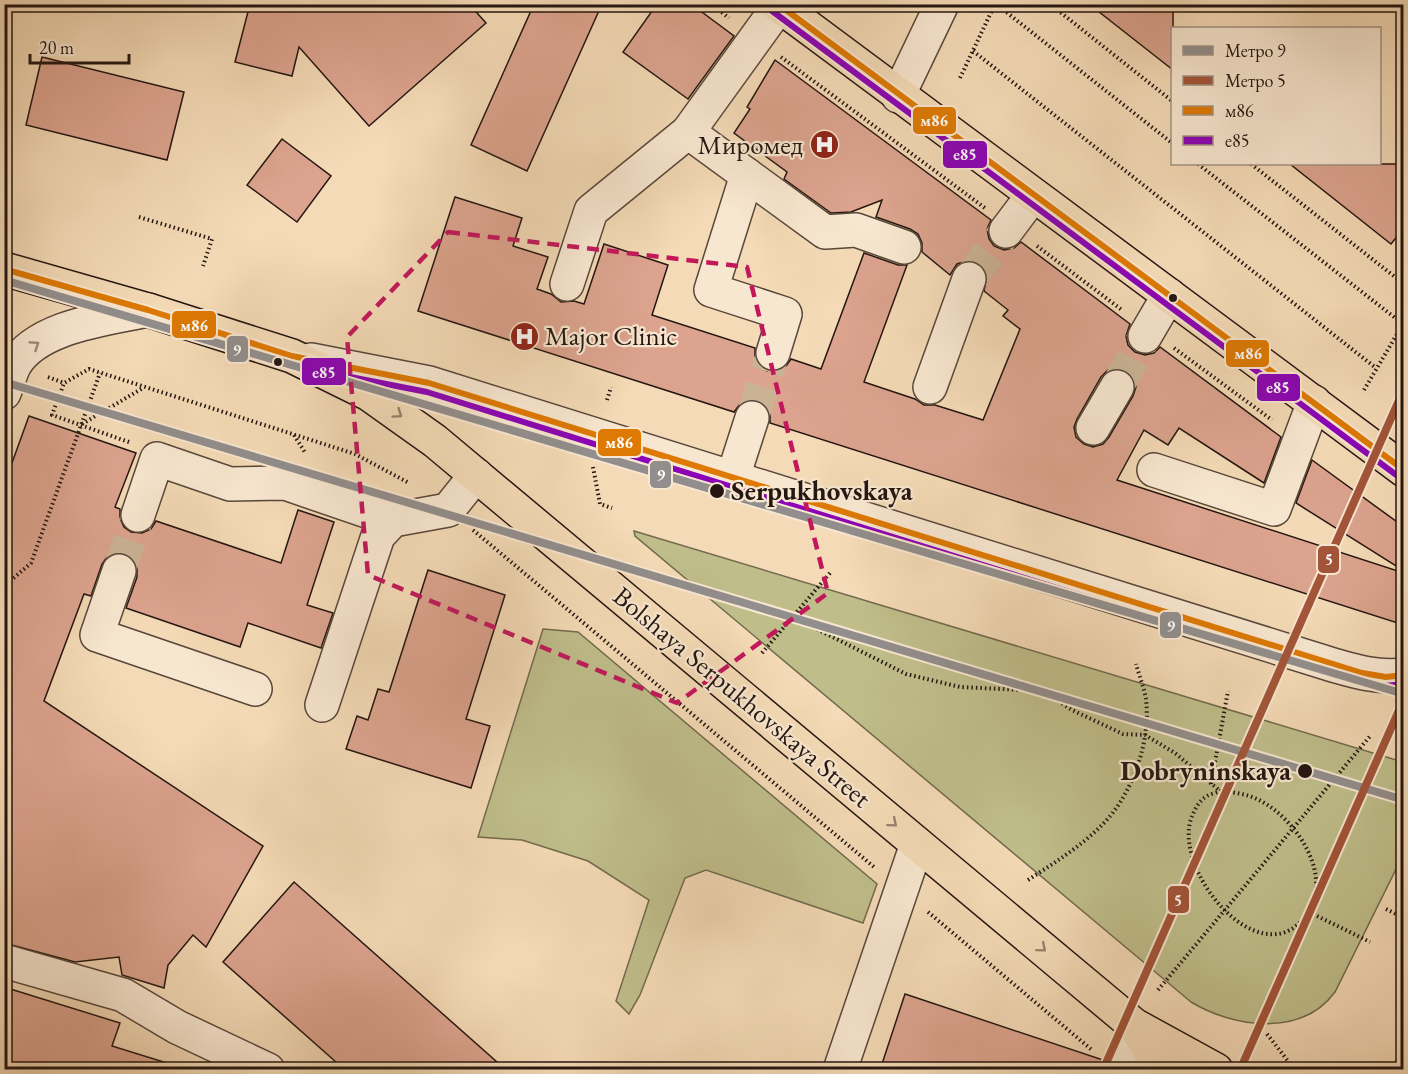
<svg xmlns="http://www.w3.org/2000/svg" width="1408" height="1074" font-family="'EB Garamond',serif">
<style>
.green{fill:#bfbe8b;stroke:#726a4e;stroke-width:1.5}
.building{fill:#dca38e;stroke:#241611;stroke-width:1.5;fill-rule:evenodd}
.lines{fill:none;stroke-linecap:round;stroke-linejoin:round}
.minor-tunnel{stroke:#cab395;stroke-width:33;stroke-dasharray:33 16;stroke-linecap:butt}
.minor-casing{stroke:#58473a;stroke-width:36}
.major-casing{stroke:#241611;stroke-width:36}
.path{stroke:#241611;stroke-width:4;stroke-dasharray:1.5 3;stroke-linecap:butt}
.minor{stroke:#f8e7d0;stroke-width:33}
.major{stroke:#f4dab6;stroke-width:33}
.bus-1-casing{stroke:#f8e7d0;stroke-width:10}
.bus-2-casing{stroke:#f8e7d0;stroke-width:10}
.bus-1{stroke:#de7903;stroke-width:6}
.bus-2{stroke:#8b04b6;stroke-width:6}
.metro-1-casing{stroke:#f8e7d0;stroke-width:12}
.metro-2-casing{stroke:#f8e7d0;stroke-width:12}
.metro-1{stroke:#928e8d;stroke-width:8}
.metro-2{stroke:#a35539;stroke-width:8}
.oneway{stroke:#99897a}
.oneway2{stroke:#96826c}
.marked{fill:none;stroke:#c2185b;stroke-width:4.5;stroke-dasharray:12 8;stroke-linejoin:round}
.bus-dot{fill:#241611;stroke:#f8e7d0;stroke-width:2}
.labels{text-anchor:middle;stroke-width:4.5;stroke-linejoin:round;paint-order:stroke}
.poi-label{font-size:27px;fill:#241611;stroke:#f8e7d0;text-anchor:end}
.stop-label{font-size:27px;font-weight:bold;fill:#241611;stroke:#f8e7d0;text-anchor:start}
.street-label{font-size:27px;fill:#241611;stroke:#f8e7d0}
.line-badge{stroke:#f8e7d0;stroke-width:2}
.badge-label{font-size:16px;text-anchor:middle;font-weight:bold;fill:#fff}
</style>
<rect width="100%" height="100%" fill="#f4dab6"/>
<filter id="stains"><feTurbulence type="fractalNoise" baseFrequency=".00333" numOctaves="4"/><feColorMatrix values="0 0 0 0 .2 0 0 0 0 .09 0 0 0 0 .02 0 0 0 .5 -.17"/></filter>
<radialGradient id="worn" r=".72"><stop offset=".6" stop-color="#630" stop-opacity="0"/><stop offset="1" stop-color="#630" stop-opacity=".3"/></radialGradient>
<g class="green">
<path d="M634 531 1403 762V855L1335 992C1302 1037 1234 1028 1191 1002L635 536Z"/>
<path d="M543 629 578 632 877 884 863 923 706 870 685 878 640 995 629 1014 616 1001 649 900 588 861 522 840 478 837Z"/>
</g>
<g class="building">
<path d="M250 4H469L486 23 369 126 299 47 292 76 235 62Z"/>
<path d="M534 4H602L527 171 471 145Z"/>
<path d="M657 4H691L734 36 688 99 623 52Z"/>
<path d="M1089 4H1173V70Z"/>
<path d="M42 57 184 92 167 160 26 125Z"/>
<path d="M775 60 991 220 987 229 989 239 994 246 1004 250 1014 248 1021 242 1130 324 1126 336 1128 345 1135 352 1145 355 1154 353 1160 347 1281 437 1264 483 1179 428 1168 445 1144 430 1117 480 1404 573V625L770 423V415L766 406 757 400H749L740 404 734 412 418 311 455 197 522 218 513 246 548 257 537 289 551 294 561 302 574 301 584 304 604 244 668 265 652 315 755 348V358L759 365 767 371H778L786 366 791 359 821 369 864 253 898 265H907L864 382 915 399 924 405H935L983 420 1020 329 1003 316 1008 310 984 291 987 275 984 267 976 262 966 261 957 264 950 275 922 252V243L918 234 910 229 876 217 882 200 851 212 831 213 784 179 787 172 734 133 750 109 747 107ZM1118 368 1127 371 1134 378 1136 387 1133 396 1109 437 1103 444 1093 447 1084 444 1076 437 1074 427 1077 419 1101 377 1108 370Z"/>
<path d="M282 139 331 176 297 222 247 185Z"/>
<path d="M1290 164H1404V228L1391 244Z"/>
<path d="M29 416 136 453 115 507 120 509V518L124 527 131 532 142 533 151 529 156 521 281 563 298 510 334 522 307 605 333 613 321 648 248 623 240 647 126 608 137 577V568L133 558 126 554 116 553 107 557 102 564 91 596 84 594 44 701 263 846 206 947 193 935 168 965 164 988 122 975 119 957 75 962 4 943V485Z"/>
<path d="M1312 460 1404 527V571L1296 503Z"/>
<path d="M428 570 505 595 466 719 490 726 471 788 346 749 357 716 368 720 378 689 389 692Z"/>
<path d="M294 882 506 1070H345L223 962Z"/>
<path d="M4 987 120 1023 112 1046 167 1063 166 1070H4Z"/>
<path d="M905 994 1103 1060 1101 1070H880Z"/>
</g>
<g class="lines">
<g class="minor-tunnel">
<path d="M969 279 1006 231"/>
<path d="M1117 387 1145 336"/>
<path d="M752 418 773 353"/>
<path d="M119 571 138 515"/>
</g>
<defs>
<g id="minor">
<path d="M779 6 688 132 825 232 856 230 904 247"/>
<path d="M898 96 942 4"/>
<path d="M747 175 711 290 785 314 773 353"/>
<path d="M1006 231 1033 195"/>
<path d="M567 284 591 211 688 132"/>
<path d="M1145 336 1169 295"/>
<path d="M311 360 429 383 1333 665C1357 672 1378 678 1404 675"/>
<path d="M930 387 969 279"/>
<path d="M4 393C8 384 10 374 14 366 36 326 107 319 148 310"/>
<path d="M1093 428 1117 387"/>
<path d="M1154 470 1274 509 1314 402"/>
<path d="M733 477 752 418"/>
<path d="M138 515 157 459 230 484 285 483 393 520"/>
<path d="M119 571 97 635 255 689"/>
<path d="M322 705 378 536 393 520 448 510 476 475"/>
<path d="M4 961 123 995 177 1027 268 1070"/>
<path d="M840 1070 917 844"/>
<path d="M1119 1070 1144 1039"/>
</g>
<g id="major">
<path d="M777 4 1404 470"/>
<path d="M4 269 148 310 292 356 369 394 435 441 1134 1025 1216 1070"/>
<path d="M1135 1026 1162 1070"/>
</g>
</defs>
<use href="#minor" class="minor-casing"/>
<use href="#major" class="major-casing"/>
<g class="path">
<path d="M711 4 729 18"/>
<path d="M855 4V5"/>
<path d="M996 4 1172 143"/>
<path d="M1050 4 1172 101"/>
<path d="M973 51 1376 368"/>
<path d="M781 57 985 208"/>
<path d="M960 78 995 4"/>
<path d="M1198 164 1403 324"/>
<path d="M1251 164 1404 284"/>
<path d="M139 217 212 239 203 266"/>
<path d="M1037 246 1122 310"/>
<path d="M1174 348 1272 420"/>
<path d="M48 377 64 383"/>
<path d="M1364 390 1403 324"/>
<path d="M607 400 611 387"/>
<path d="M82 424 143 388"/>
<path d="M294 435 306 454"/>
<path d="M129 442 52 415 64 383 89 369 355 454 409 483"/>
<path d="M593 467 600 504 612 508"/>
<path d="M473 530 874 867"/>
<path d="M4 593 8 583 31 563 100 373"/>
<path d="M793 617 906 674 960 687 1044 691 1072 710 1123 734 1145 735 1175 753 1220 791"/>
<path d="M762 653 830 573"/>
<path d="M1211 784 1228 691"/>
<path d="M1220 791C1233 792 1247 794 1259 800 1297 819 1336 878 1305 917 1258 977 1168 866 1193 814 1196 807 1200 800 1207 796 1210 794 1216 793 1220 791Z"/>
<path d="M1028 880C1054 863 1080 847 1101 826 1132 796 1151 742 1146 699 1144 688 1139 675 1136 664"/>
<path d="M1386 909 1404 918"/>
<path d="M928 912 1092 1050"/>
<path d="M1309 912 1370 942"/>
<path d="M1158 990 1371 735"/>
<path d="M1267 1034 1295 1070"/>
<path d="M1393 1070 1404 1045"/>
</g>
<use href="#minor" class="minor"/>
<use href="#major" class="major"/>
<defs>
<g id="bus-1">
<path d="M778 4 1404 470"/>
<path d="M4 269 148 310 292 356 429 383 1362 673 1386 677 1404 675"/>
</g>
<g id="bus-2">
<path d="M772 11 1399 477"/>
<path d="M4 279 145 319 289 365 427 392 1359 682 1385 686 1404 684"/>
</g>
</defs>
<use href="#bus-1" class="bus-1-casing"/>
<use href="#bus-2" class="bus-2-casing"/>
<use href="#bus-1" class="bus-1"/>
<use href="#bus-2" class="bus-2"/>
<defs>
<g id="metro-1">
<path d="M4 280 1404 694"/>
<path d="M4 382 1404 800"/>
</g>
<g id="metro-2">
<path d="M1103 1070 1404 389"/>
<path d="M1240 1070 1404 699"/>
</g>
</defs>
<use href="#metro-1" class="metro-1-casing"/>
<use href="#metro-2" class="metro-2-casing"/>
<use href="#metro-1" class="metro-1"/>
<use href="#metro-2" class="metro-2"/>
</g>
<defs><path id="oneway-chevron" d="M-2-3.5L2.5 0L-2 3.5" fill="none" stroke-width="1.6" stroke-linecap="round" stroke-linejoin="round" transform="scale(1.5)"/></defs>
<use class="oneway" href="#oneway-chevron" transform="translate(35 345) rotate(-34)"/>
<g class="oneway2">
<use href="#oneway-chevron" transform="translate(398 414) rotate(35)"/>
<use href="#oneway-chevron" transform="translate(893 823) rotate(40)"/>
<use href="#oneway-chevron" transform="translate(1042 948) rotate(40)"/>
</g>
<path class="marked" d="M448 232 747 267 828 593 677 703 368 575 347 337Z"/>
<defs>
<symbol id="hospital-disc" viewBox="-11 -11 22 22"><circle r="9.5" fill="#8f2418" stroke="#f8e7d0"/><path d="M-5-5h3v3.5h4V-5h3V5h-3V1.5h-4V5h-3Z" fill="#fff"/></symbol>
</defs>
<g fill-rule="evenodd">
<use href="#hospital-disc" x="808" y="128" width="33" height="33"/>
<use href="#hospital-disc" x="508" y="320" width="33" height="33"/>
</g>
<g class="bus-dot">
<circle cx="1173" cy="298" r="5"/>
<circle cx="278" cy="362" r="5"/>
<circle cx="717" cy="491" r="8"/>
<circle cx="1305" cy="771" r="8"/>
</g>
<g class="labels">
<g class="poi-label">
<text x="803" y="154">Миромед</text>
<text x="545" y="345" text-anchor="start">Major Clinic</text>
</g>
<g class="stop-label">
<text x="731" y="500">Serpukhovskaya</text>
<text x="1291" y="780" text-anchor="end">Dobryninskaya</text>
</g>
<g class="street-label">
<text transform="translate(742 697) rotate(40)" y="9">Bolshaya Serpukhovskaya Street</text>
</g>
</g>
<g class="line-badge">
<rect x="912" y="106" width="45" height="29" rx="6" fill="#de7903"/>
<rect x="942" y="140" width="46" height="29" rx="6" fill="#8b04b6"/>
<rect x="171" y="310" width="46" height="29" rx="6" fill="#de7903"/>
<rect x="226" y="335" width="23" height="28" rx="6" fill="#928e8d"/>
<rect x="1225" y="339" width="45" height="29" rx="6" fill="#de7903"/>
<rect x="301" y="357" width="46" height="29" rx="6" fill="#8b04b6"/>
<rect x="1256" y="373" width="45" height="29" rx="6" fill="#8b04b6"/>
<rect x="597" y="428" width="45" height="29" rx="6" fill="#de7903"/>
<rect x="649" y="460" width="23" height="29" rx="6" fill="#928e8d"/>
<rect x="1317" y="545" width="23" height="29" rx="6" fill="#a35539"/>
<rect x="1159" y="611" width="23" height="28" rx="6" fill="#928e8d"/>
<rect x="1167" y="885" width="23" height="29" rx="6" fill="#a35539"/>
</g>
<g class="badge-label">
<text x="934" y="126">м86</text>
<text x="965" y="160">е85</text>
<text x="194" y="331">м86</text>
<text x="237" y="355">9</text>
<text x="1248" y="359">м86</text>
<text x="324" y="378">е85</text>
<text x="1278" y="393">е85</text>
<text x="619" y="448">м86</text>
<text x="661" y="480">9</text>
<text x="1329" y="565">5</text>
<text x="1171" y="631">9</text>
<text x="1178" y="906">5</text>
</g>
<rect width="1408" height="1074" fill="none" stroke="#f4dab6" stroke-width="24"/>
<rect x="6" y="6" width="1396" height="1062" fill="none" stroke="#241611" stroke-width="3"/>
<rect x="12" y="12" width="1384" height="1050" fill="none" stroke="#241611" stroke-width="1.5"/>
<rect x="1171" y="27" width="210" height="138" fill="#f8e7d0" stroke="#a39384" stroke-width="1.5"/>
<rect x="1183" y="46" width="30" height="9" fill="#928e8d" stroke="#a39384" stroke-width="1.5"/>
<text x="1225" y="57" font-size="18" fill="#241611">Метро 9</text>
<rect x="1183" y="76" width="30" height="9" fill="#a35539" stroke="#a39384" stroke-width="1.5"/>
<text x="1225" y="87" font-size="18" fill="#241611">Метро 5</text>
<rect x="1183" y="106" width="30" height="9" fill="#de7903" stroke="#a39384" stroke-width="1.5"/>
<text x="1225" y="117" font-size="18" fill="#241611">м86</text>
<rect x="1183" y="136" width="30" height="9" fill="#8b04b6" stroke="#a39384" stroke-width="1.5"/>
<text x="1225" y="147" font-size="18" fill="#241611">е85</text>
<path d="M30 54v9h99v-9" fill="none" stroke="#241611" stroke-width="3"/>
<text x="39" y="54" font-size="18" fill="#241611" stroke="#f8e7d0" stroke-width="4.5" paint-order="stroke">20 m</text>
<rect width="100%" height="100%" filter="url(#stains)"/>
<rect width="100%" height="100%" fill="url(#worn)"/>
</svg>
